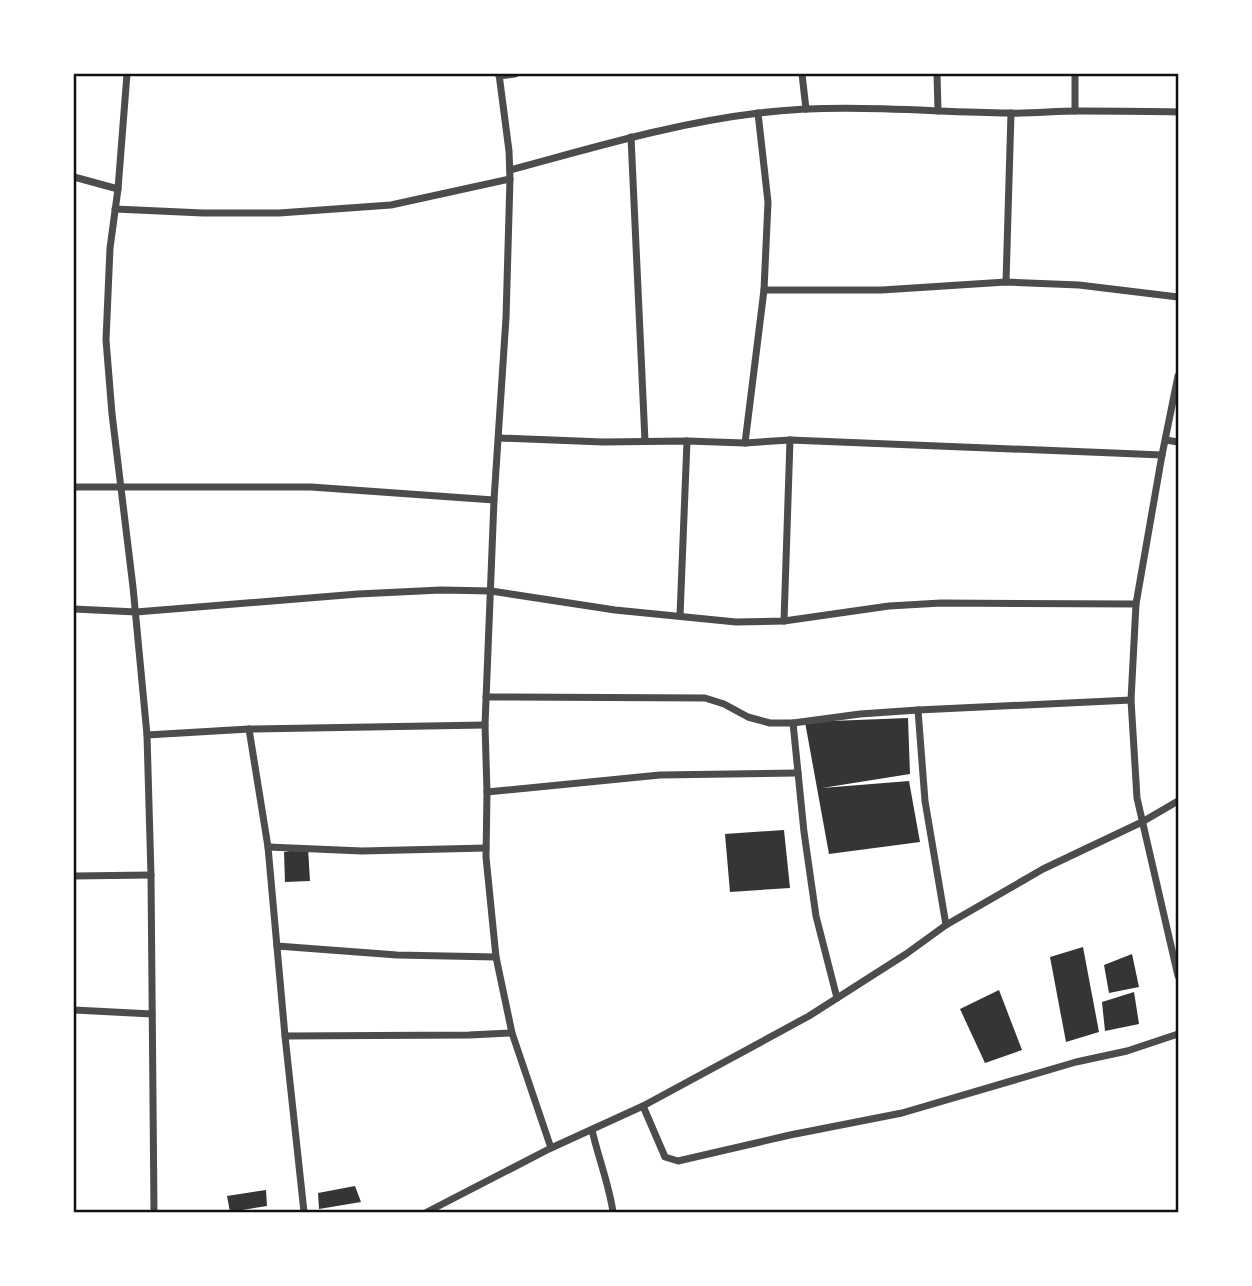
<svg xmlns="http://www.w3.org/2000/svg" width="1252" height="1286" font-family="Helvetica,sans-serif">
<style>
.building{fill:#353535}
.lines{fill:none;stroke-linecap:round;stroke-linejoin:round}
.minor{stroke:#4c4c4c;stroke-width:7}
.neatline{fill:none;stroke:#111;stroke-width:2.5}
</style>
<rect width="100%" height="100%" fill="#fff"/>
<g class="building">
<path d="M908 718 910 774 822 788 909 781 920 842 829 854 805 722Z"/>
<path d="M784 830 790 888 730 892 725 834Z"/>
<path d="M308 848 310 881 285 882 284 852Z"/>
<path d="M1083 947 1099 1032 1066 1042 1050 957Z"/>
<path d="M1132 954 1139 987 1109 993 1104 965Z"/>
<path d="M999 990 1022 1050 985 1063 960 1009Z"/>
<path d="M1134 992 1139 1024 1105 1031 1102 1002Z"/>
<path d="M355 1186 361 1202 319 1209 318 1193Z"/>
<path d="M266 1190 267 1206 230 1212 227 1196Z"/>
</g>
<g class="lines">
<g class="minor">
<path d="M127 74 118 189 110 248 106 340 112 414 133 587 147 735 151 875 154 1212"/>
<path d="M499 74 509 151 510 179 506 318 494 500 485 725 487 792 486 857 496 957 512 1033 551 1148"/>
<path d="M802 74 806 109"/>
<path d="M937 74 938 111"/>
<path d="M1075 74V111"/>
<path d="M499 76 515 74"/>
<path d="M631 137 645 441"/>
<path d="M510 170C592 148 674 123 759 113 841 103 925 112 1008 113 1031 114 1054 111 1077 111 1111 111 1145 111 1178 112"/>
<path d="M74 177 118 189"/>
<path d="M115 209 203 213H279L391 205 510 179"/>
<path d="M1006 282 1011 113"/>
<path d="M764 290H882L1006 282 1079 285 1178 297"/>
<path d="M1178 376 1162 455 1136 604 1131 700 1137 798 1178 976"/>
<path d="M499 438 603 442 687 441 745 443 790 440 1162 455"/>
<path d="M1166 440 1178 442"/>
<path d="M745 443 764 290 768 202 758 113"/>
<path d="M74 487H311L494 500"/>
<path d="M74 609 136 612 358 594 441 590 491 591 615 610 736 622 784 621 889 606 941 603 1136 604"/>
<path d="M680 616 687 441"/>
<path d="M784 621 790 440"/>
<path d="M486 697 705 698 724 704 748 717 770 723H793L860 714 918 710 1131 700"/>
<path d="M918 710 925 801 946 925"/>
<path d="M793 723 804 832 816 916 837 998"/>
<path d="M249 729 268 847 285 1036 304 1212"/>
<path d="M147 735 249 729 485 725"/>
<path d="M487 792 660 775 798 773"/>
<path d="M268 847 362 851 486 848"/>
<path d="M74 876 151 875"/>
<path d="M277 946 397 955 496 957"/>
<path d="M74 1010 152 1014"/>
<path d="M285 1036 469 1035 512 1033"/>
<path d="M643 1106 665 1157 678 1161 790 1135 902 1113 1076 1062 1127 1051 1178 1034"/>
<path d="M592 1130C598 1157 609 1184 613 1212"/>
<path d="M427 1212 551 1148 643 1106 809 1016 906 954 946 925 1043 869 1142 822 1178 801"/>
</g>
</g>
<rect width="1252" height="1286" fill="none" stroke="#ffffff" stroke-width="150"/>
<rect x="75" y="75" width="1102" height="1136" class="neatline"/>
</svg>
